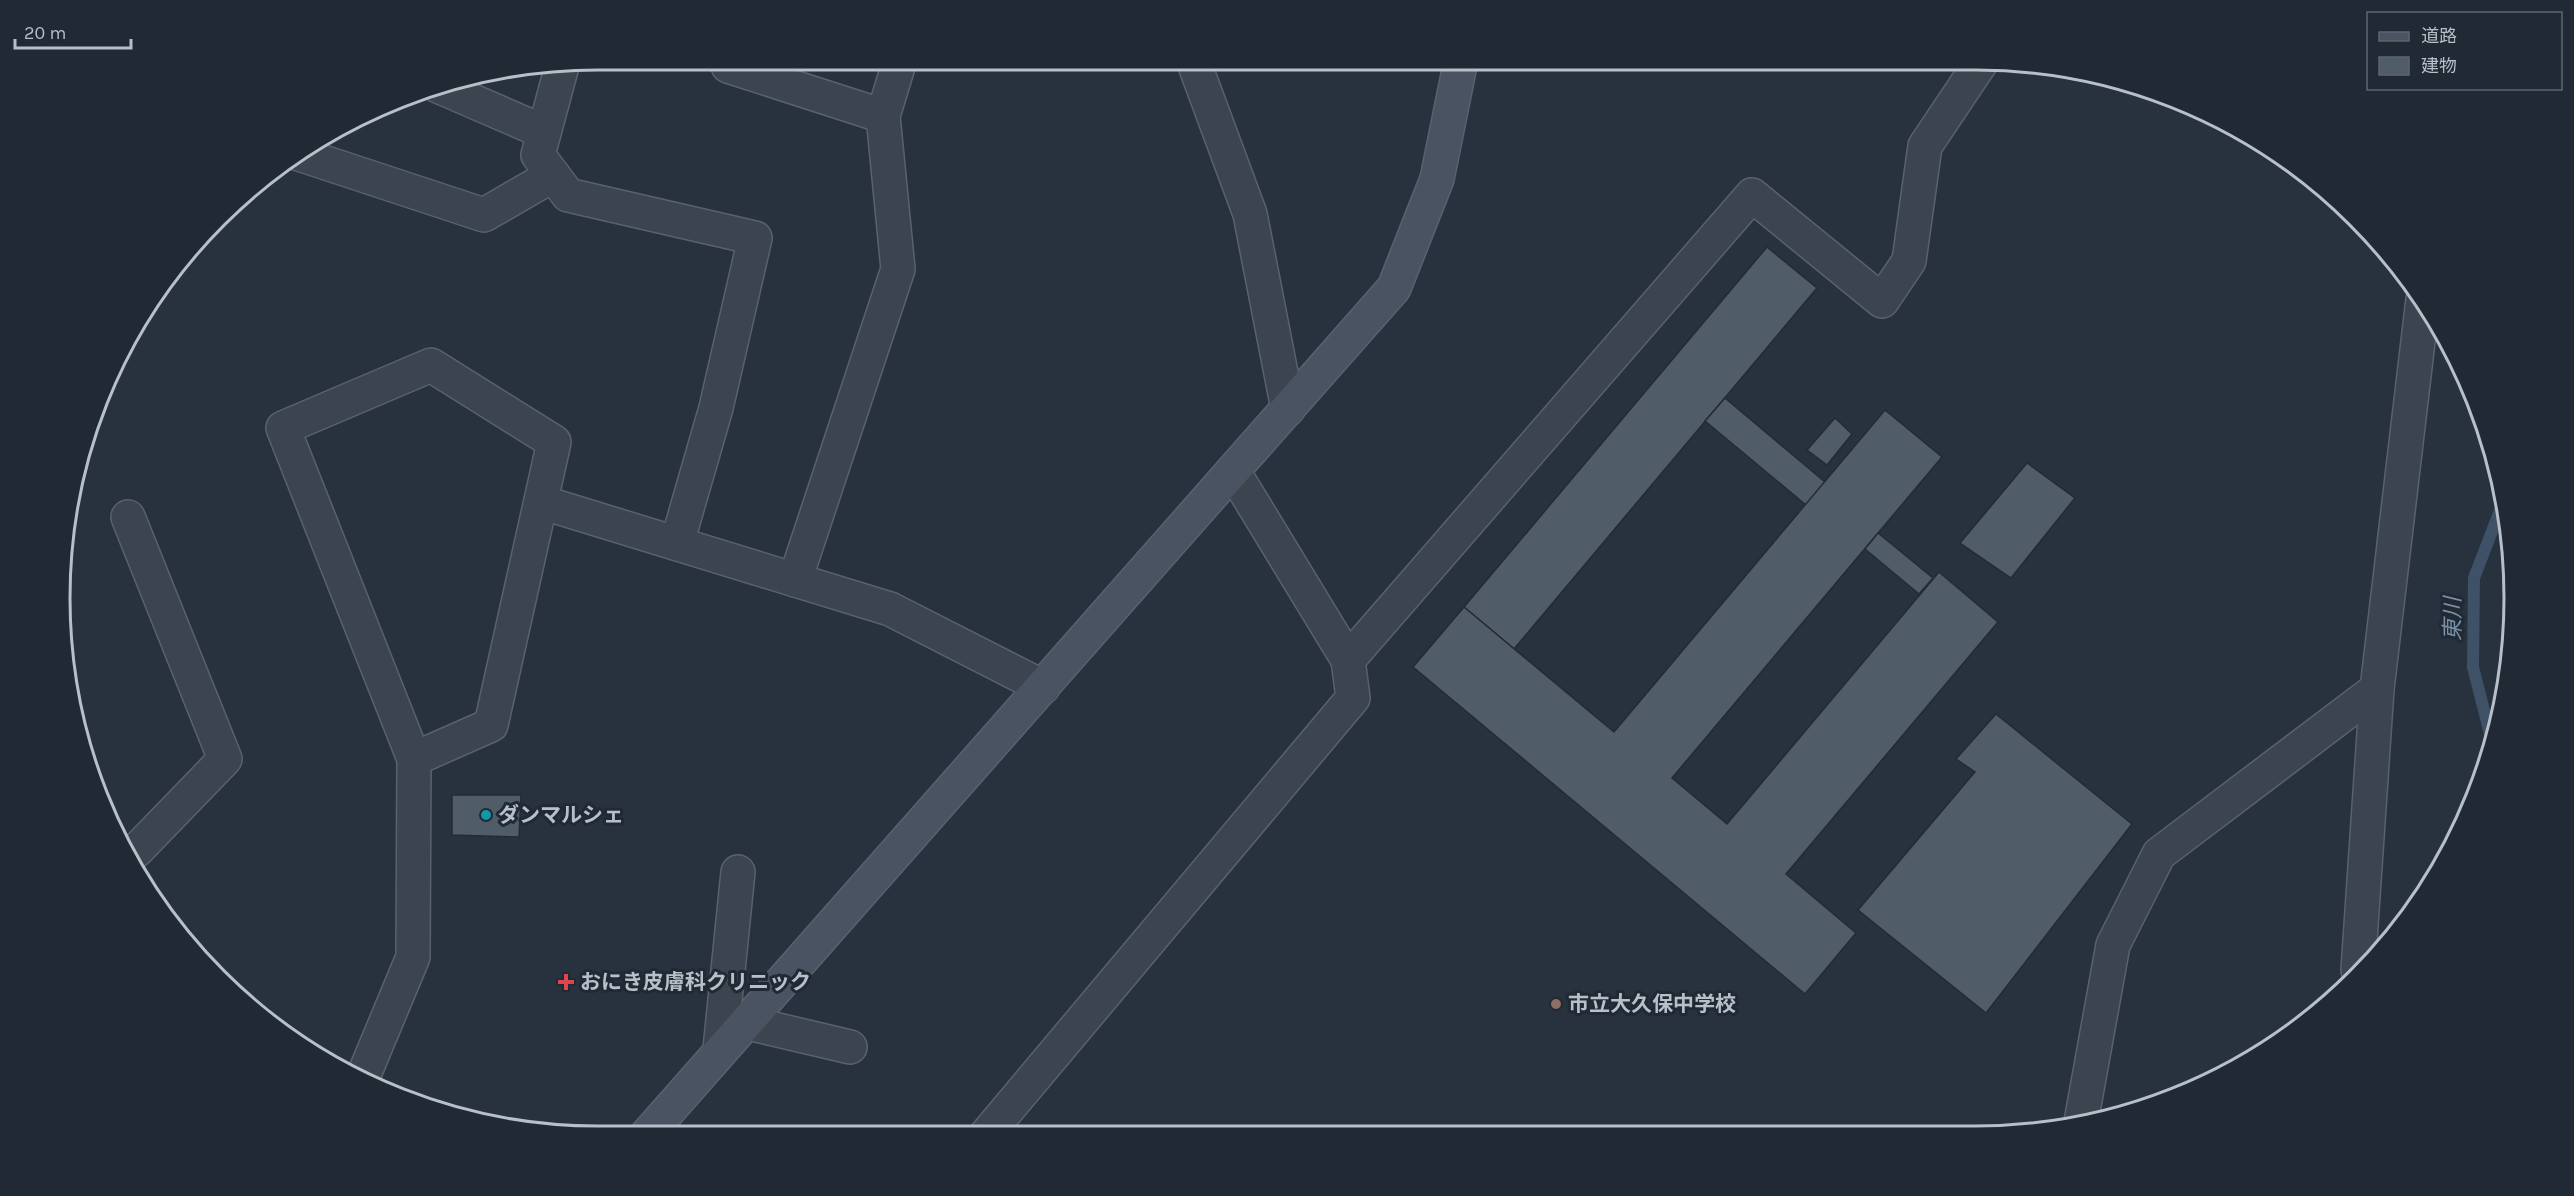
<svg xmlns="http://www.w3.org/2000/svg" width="2574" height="1196" font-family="Karla,'Noto Sans JP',sans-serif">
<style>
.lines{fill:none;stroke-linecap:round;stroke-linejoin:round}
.stream{stroke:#3e5166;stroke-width:12}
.building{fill:#505d69;stroke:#222b36;stroke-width:1.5}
.street-casing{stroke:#59626c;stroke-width:36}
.secondary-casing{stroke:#59626c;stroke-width:36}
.street{stroke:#3b444f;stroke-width:33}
.secondary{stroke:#495361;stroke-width:33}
.culture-dot{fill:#0f9aa8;stroke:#202934;stroke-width:2}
.health-dot{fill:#e0444e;stroke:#202934;stroke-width:2}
.education-dot{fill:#8d6e63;stroke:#202934;stroke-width:2}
.labels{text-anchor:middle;stroke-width:6;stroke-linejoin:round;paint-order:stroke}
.poi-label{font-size:21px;font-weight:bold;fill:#b7bfc9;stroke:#202934;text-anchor:start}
.water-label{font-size:22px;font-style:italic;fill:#7a91aa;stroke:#202934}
.rim{fill:none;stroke:#b7bfc9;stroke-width:3}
</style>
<rect width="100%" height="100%" fill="#27323e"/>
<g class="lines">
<path class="stream" d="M2492 742 2473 667 2474 578 2504 500"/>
</g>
<g class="building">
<path d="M1767 247 1817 288 1514 649 1464 607Z"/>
<path d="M1725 398 1825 482 1806 505 1705 421Z"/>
<path d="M1885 410 1942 457 1672 778 1727 824 1939 572 1998 622 1786 874 1856 933 1805 994 1413 667 1464 607 1614 732Z"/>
<path d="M1835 418 1852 434 1827 465 1807 450Z"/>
<path d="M2027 463 2075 498 2011 578 1960 543Z"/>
<path d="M1878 533 1933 578 1919 594 1865 549Z"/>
<path d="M1996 714 2132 824 1986 1013 1858 910 1975 772 1956 759Z"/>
<path d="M452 795H521L519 837 452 835Z"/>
</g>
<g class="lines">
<defs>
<g id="street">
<path d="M729 60 728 66 883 116"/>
<path d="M1193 60 1250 214 1288 409"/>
<path d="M562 66 538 155 568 195 755 238 716 408 677 543"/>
<path d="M438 86 544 132"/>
<path d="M299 154 484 215 553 175"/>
<path d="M541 502 890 609 1043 687"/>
<path d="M795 580 898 269 883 116 900 60"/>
<path d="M1348 660 1752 195 1882 301 1909 261 1925 146 1982 61"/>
<path d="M128 856 137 850 225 759 128 517"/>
<path d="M2358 970 2377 689 2423 299"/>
<path d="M744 1022 850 1047"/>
<path d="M720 1049 738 872"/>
<path d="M363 1077 413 957 414 759 283 428 431 365 554 442 491 725 414 759"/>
<path d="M2081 1122 2113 945 2159 854 2377 689"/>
<path d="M986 1135 1353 698 1348 660 1233 471"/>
</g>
<path id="secondary" d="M646 1136 1394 288 1437 179 1461 60"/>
</defs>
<use href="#street" class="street-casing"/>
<use href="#secondary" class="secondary-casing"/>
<use href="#street" class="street"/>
<use href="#secondary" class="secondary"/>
</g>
<circle class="culture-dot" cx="486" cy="815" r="6"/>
<path class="health-dot" d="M563 973h6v6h6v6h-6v6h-6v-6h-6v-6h6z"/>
<circle class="education-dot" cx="1556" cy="1004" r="6"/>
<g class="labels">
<g class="poi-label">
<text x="498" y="822">ダンマルシェ</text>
<text x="580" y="989">おにき皮膚科クリニック</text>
<text x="1568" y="1011">市立大久保中学校</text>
</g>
<g class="water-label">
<text transform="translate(2452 619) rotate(-90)" y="8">東川</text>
</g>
</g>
<path d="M0 0H2574V1196H0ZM598 70H1976A528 528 0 0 1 2504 598V598A528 528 0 0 1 1976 1126H598A528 528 0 0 1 70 598V598A528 528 0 0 1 598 70Z" fill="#202934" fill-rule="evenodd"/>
<path class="rim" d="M598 70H1976A528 528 0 0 1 2504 598V598A528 528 0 0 1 1976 1126H598A528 528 0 0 1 70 598V598A528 528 0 0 1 598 70Z"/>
<rect x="2367" y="12" width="195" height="78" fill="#202934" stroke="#5c6570" stroke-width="1.5"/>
<rect x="2379" y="32" width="30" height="9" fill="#495361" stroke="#5c6570" stroke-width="1.5"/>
<text x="2421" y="42" font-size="18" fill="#b7bfc9">道路</text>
<rect x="2379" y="57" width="30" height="18" fill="#505d69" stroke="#5c6570" stroke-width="1.5"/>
<text x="2421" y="72" font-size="18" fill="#b7bfc9">建物</text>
<path d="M15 39v9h116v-9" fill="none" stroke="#b7bfc9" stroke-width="3"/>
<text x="24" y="39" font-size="18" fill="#b7bfc9" stroke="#202934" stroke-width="4.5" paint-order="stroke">20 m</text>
</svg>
